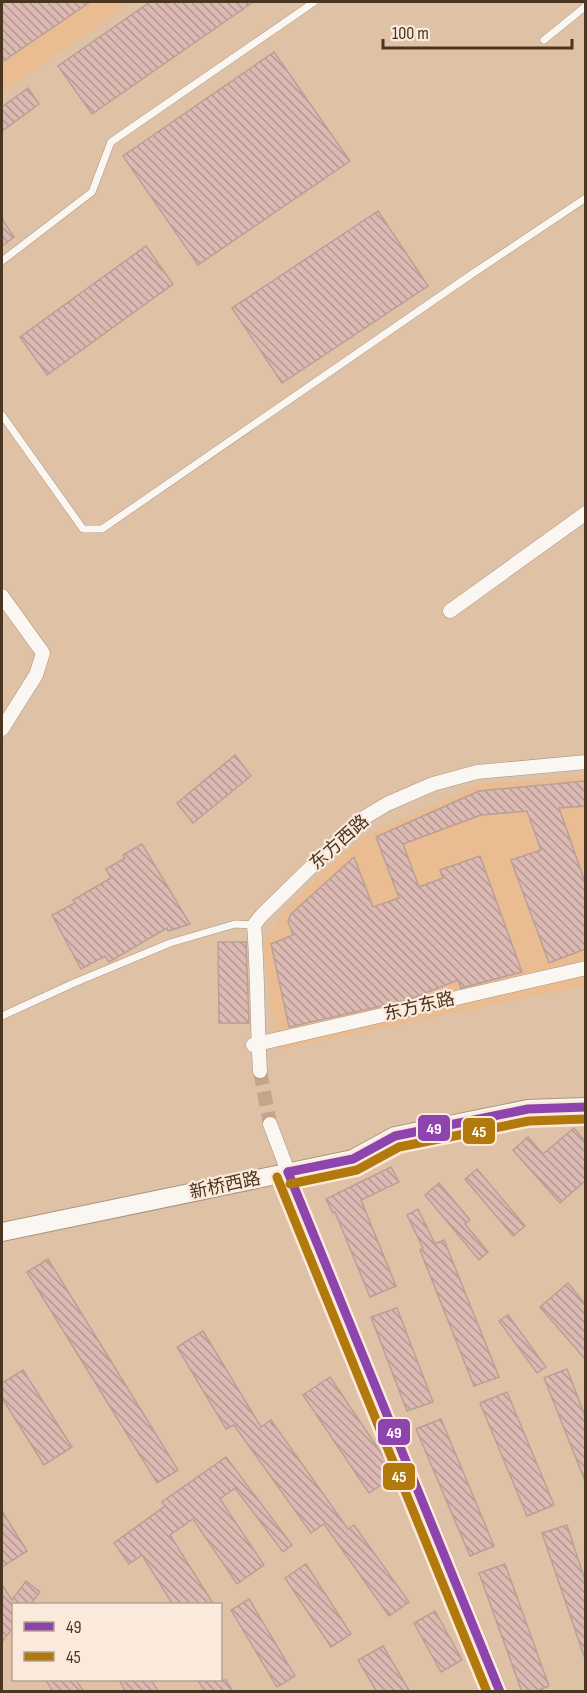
<svg xmlns="http://www.w3.org/2000/svg" width="587" height="1693" font-family="'Sofia Sans Condensed','Noto Sans SC',sans-serif">
<style>
.built{fill:#eabc91}
.building{fill:url(#building-back-hatch);stroke:#ba9f96;stroke-width:1.5}
.lines{fill:none;stroke-linecap:round;stroke-linejoin:round}
.minor-tunnel{stroke:#c1a68b;stroke-width:14;stroke-dasharray:14 7;stroke-linecap:butt}
.service-casing{stroke:#ab947e;stroke-width:8}
.minor-casing{stroke:#ab947e;stroke-width:15}
.tertiary-casing{stroke:#ab947e;stroke-width:20}
.service{stroke:#faf6f2;stroke-width:7}
.minor{stroke:#faf6f2;stroke-width:14}
.tertiary{stroke:#faf6f2;stroke-width:18}
.bus-1-casing{stroke:#fbeadb;stroke-width:14}
.bus-2-casing{stroke:#fbeadb;stroke-width:14}
.bus-1{stroke:#8e44ad;stroke-width:9}
.bus-2{stroke:#b2790d;stroke-width:9}
.labels{text-anchor:middle;stroke-width:4.5;stroke-linejoin:round;paint-order:stroke}
.street-label{font-size:18px;fill:#4a3520;stroke:#fbeadb}
.line-badge{stroke:#fbeadb;stroke-width:2}
.badge-label{font-size:16px;text-anchor:middle;font-weight:bold;fill:#fff}
</style>
<defs>
<pattern id="building-back-hatch" width="6" height="6" patternUnits="userSpaceOnUse" patternTransform="scale(1.5)"><rect width="6" height="6" fill="#dcbab3"/><path d="M-1 5l2 2M0 0l6 6M5-1l2 2" fill="none" stroke="#b49891"/></pattern>
</defs>
<rect width="100%" height="100%" fill="#dfc2a6"/>
<g class="built">
<path d="M2 2H131L2 93Z"/>
<path d="M585 775V986L277 1050 263 946 280 916 317 877 363 837 478 784Z"/>
</g>
<g class="building">
<path d="M2 2H90L2 62Z"/>
<path d="M150 2H253L92 114 58 66Z"/>
<path d="M274 52 350 161 198 265 123 156Z"/>
<path d="M28 88 39 104 2 131V107Z"/>
<path d="M378 211 428 286 282 383 232 308Z"/>
<path d="M2 219 14 237 2 246Z"/>
<path d="M146 246 173 284 47 375 20 337Z"/>
<path d="M235 755 251 776 193 823 177 803Z"/>
<path d="M585 781V806L559 808 585 882V949L549 963 511 860 541 850 527 811 481 815 403 844 419 887 443 878 440 870 480 856 522 972 461 988 458 980 408 1000 289 1027 271 944 293 935 288 921 291 914 354 857 373 907 399 898 376 837 479 791Z"/>
<path d="M142 844 190 924 168 931 167 928 109 962 105 956 81 969 52 915 75 903 73 900 111 878 106 869 125 858 123 855Z"/>
<path d="M218 942H246L249 1023H219Z"/>
<path d="M574 1128 585 1141V1181L560 1203 513 1150 528 1137 543 1154Z"/>
<path d="M391 1167 399 1182 361 1200 396 1286 370 1297 335 1212 333 1213 326 1199Z"/>
<path d="M477 1169 525 1226 513 1236 465 1179Z"/>
<path d="M439 1183 470 1220 465 1224 488 1252 479 1260 425 1195Z"/>
<path d="M418 1209 435 1244 444 1240 499 1377 474 1386 420 1250 423 1248 407 1215Z"/>
<path d="M48 1259 178 1470 157 1483 27 1272Z"/>
<path d="M568 1283 585 1304V1359L540 1307Z"/>
<path d="M397 1308 433 1402 407 1411 371 1317Z"/>
<path d="M508 1315 546 1367 537 1373 499 1321Z"/>
<path d="M203 1331 261 1427 271 1420 348 1529 354 1525 409 1602 389 1616 324 1524 311 1533 234 1425 226 1429 177 1347Z"/>
<path d="M567 1369 585 1416V1481L544 1378Z"/>
<path d="M23 1370 72 1447 44 1465 2 1398V1383Z"/>
<path d="M330 1377 396 1475 369 1493 303 1395Z"/>
<path d="M507 1392 554 1505 527 1516 480 1403Z"/>
<path d="M441 1419 494 1546 470 1556 416 1429Z"/>
<path d="M226 1457 292 1545 283 1552 235 1488 220 1499 264 1565 237 1584 193 1519 170 1535 214 1605H173L142 1555 129 1564 114 1543 165 1506 162 1502Z"/>
<path d="M2 1511 27 1551 2 1567Z"/>
<path d="M567 1525 585 1580V1655L584 1656 542 1533Z"/>
<path d="M306 1564 351 1634 331 1647 285 1578Z"/>
<path d="M505 1564 549 1686 534 1692H522L479 1573Z"/>
<path d="M26 1581 40 1592 30 1605H14V1626L2 1642V1585L12 1600Z"/>
<path d="M249 1599 295 1676 277 1687 231 1610Z"/>
<path d="M435 1611 462 1660 441 1672 414 1623Z"/>
<path d="M383 1646 410 1692H377L358 1660Z"/>
<path d="M46 1680H76L84 1692H53Z"/>
<path d="M119 1680H151L159 1692H126Z"/>
<path d="M198 1680H226L233 1692H205Z"/>
</g>
<g class="lines">
<path class="minor-tunnel" d="M260 1071 270 1124"/>
<defs>
<g id="service">
<path d="M544 40 586 6"/>
<path d="M2 261 92 192 111 142 314 2"/>
<path d="M2 415 83 529H102L472 274 586 198"/>
<path d="M2 1016 74 983 170 943 235 924 254 925"/>
</g>
<g id="minor">
<path d="M2 596 43 653 36 675 2 729"/>
<path d="M450 611 586 513"/>
<path d="M253 1045 586 968"/>
<path d="M260 1071C257 1023 258 974 254 925L262 915 357 822 387 804 433 784 477 772 586 762"/>
<path d="M270 1124 303 1211 500 1692"/>
</g>
<path id="tertiary" d="M2 1232 353 1159 395 1136 528 1109 586 1107"/>
</defs>
<use href="#service" class="service-casing"/>
<use href="#minor" class="minor-casing"/>
<use href="#tertiary" class="tertiary-casing"/>
<use href="#service" class="service"/>
<use href="#minor" class="minor"/>
<use href="#tertiary" class="tertiary"/>
<defs>
<g id="bus-1">
<path d="M288 1172 500 1692"/>
<path d="M288 1172 353 1159 395 1136 528 1109 586 1107"/>
</g>
<g id="bus-2">
<path d="M277 1177 487 1692"/>
<path d="M290 1184 357 1170 399 1147 529 1121 586 1119"/>
</g>
</defs>
<use href="#bus-1" class="bus-1-casing"/>
<use href="#bus-2" class="bus-2-casing"/>
<use href="#bus-1" class="bus-1"/>
<use href="#bus-2" class="bus-2"/>
</g>
<g class="labels">
<g class="street-label">
<text transform="translate(339 842) rotate(-42)" y="6">东方西路</text>
<text transform="translate(419 1006) rotate(-13)" y="6">东方东路</text>
<text transform="translate(225 1185) rotate(-12)" y="6">新桥西路</text>
</g>
</g>
<g class="line-badge">
<rect x="417" y="1114" width="34" height="28" rx="6" fill="#8e44ad"/>
<rect x="462" y="1117" width="34" height="28" rx="6" fill="#b2790d"/>
<rect x="377" y="1418" width="34" height="28" rx="6" fill="#8e44ad"/>
<rect x="382" y="1462" width="34" height="29" rx="6" fill="#b2790d"/>
</g>
<g class="badge-label">
<text x="434" y="1134">49</text>
<text x="479" y="1137">45</text>
<text x="394" y="1438">49</text>
<text x="399" y="1482">45</text>
</g>
<rect width="587" height="1693" fill="none" stroke="#4a3520" stroke-width="6"/>
<rect x="12" y="1603" width="210" height="78" fill="#fbeadb" stroke="#b4a290" stroke-width="1.5"/>
<rect x="24" y="1622" width="30" height="9" fill="#8e44ad" stroke="#b4a290" stroke-width="1.5"/>
<text x="66" y="1633" font-size="18" fill="#4a3520">49</text>
<rect x="24" y="1652" width="30" height="9" fill="#b2790d" stroke="#b4a290" stroke-width="1.5"/>
<text x="66" y="1663" font-size="18" fill="#4a3520">45</text>
<path d="M383 39v9h189v-9" fill="none" stroke="#4a3520" stroke-width="3"/>
<text x="392" y="39" font-size="18" fill="#4a3520" stroke="#fbeadb" stroke-width="4.5" paint-order="stroke">100 m</text>
</svg>
